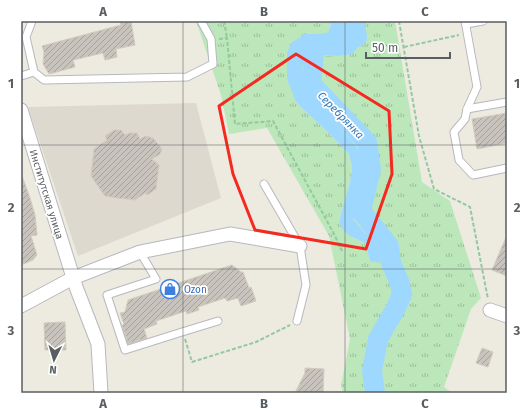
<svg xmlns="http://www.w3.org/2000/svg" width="528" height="414" font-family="'Fira Sans',sans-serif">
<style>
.education{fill:#ddd9cf}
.grass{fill:url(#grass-tufts)}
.water{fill:#9fd8ff}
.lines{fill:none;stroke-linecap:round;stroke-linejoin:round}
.river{stroke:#9fd8ff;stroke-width:20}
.building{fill:url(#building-hatch);stroke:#d2cbbe}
.service-casing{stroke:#b6b9be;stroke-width:9}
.minor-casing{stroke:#b6b9be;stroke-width:15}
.path{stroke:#93c9a1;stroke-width:2;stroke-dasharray:4 2;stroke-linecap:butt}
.service{stroke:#fff;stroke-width:7}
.minor{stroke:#fff;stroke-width:13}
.marked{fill:none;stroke:#f5291f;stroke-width:3;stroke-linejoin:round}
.grid{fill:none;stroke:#595e63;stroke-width:1;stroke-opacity:0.55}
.labels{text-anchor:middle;stroke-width:3.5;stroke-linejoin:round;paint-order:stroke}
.street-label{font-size:10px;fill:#595e63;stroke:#fff}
.shop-label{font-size:10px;fill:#366cbe;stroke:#fff;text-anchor:start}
.water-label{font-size:11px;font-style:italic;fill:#3578b8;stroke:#fff}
.neatline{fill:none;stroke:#595e63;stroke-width:1.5}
.grid-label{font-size:13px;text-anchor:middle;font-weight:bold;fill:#595e63}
</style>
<defs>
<pattern id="grass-tufts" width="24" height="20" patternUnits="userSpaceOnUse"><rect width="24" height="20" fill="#bce7ba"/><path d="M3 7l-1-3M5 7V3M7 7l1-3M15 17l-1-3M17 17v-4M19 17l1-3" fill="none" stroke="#9cbe9b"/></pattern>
<pattern id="building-hatch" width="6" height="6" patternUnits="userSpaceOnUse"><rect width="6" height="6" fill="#c8c4bd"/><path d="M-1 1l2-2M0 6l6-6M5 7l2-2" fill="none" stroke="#a5a29d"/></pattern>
</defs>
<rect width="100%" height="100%" fill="#edeae0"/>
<path class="education" d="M196 103 221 198 78 256 28 107Z"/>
<path class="grass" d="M196 21H325L331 25 327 34H305L296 102 307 113 327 131 349 154 352 167 350 182 339 221 350 236 365 243 370 261 381 246 364 232 353 219V210L363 179 360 155 356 146 313 99 305 80 302 66 311 55 338 56 357 26 352 21H395L422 182 450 201 481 298 471 309 444 387 452 393H343L341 385 350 339 329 236 267 128 229 134 221 95Z"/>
<path class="water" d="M325 21H352L357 26 361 43 352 54 338 56 311 55 302 66 305 80 313 99 356 146 360 155 363 179 353 210V219L364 232 381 246V254L380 263 370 261 365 243 350 236 343 230 339 221 350 182 352 167 349 154 327 131 307 113 296 102 287 79V53L291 43 305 34H327L331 25Z"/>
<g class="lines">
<path class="river" d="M354 21 357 37 315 45 311 84 367 142 371 169 361 211 389 246 391 263 399 281 402 294 396 308 378 339 372 371 375 393"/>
</g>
<g class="building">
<path d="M120 21H131L135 45 116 49 117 57 105 60 103 53 73 60 75 67 49 74 43 64 44 52 42 46 121 25Z"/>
<path d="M507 113V143L477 149 472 119Z"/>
<path d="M114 130H121L125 135 130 133H137L140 139 146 136 153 138 162 149 160 154 152 159 159 165 156 189 147 195 145 193 135 200 117 198 105 196 91 176 94 149 107 140 105 136Z"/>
<path d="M21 176H22L30 198 35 215 37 235 31 236 37 255 33 260 21 265Z"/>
<path d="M507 235V276L492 270Z"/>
<path d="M232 265 241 272H243L249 288 251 287 256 301 241 306 238 298 227 301 225 298 198 307 199 310 187 314 186 311 156 321 157 324 144 329 147 338 128 344 122 325 124 324 120 313 125 312 128 300Z"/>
<path d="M65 322 66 350H45L44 323Z"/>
<path d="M482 348 493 352 488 367 476 363Z"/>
<path d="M305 368 324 369 323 393H295L305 373Z"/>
</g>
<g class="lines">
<defs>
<g id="service">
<path d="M32 21 26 37 34 72 44 80 187 77 213 64 211 39 201 21"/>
<path d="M465 21 477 87 467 109 465 119 454 132 459 160 473 175 507 168"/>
<path d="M466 24 483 21"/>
<path d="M21 76 34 72"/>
<path d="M467 109 507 102"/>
<path d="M264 184 300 246 306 285 297 321"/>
<path d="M140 252 156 279 107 295 125 350 182 332 218 321"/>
</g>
<g id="minor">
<path d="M21 110 76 287 98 344 101 393"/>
<path d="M21 306 73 278 140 252 230 234 300 246"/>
<path d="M490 310 507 316"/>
</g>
</defs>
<use href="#service" class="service-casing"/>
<use href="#minor" class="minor-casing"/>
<g class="path">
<path d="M224 21 227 38"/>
<path d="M399 21 419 136 434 189 470 207 488 299"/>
<path d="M219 39 227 38 235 124 273 121 334 234 342 251"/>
<path d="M404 47 459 35"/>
<path d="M185 339 192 362 256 342 290 325"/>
</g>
<use href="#service" class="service"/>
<use href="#minor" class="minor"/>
</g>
<path class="marked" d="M296 54 389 111 392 174 366 249 255 230 233 174 219 106Z"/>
<path class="grid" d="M183 21V393M345 21V393M21 145H507M21 269H507"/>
<defs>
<symbol id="shop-ring" viewBox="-11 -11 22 22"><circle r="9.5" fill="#fff" stroke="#3f7fe0" stroke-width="1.5"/><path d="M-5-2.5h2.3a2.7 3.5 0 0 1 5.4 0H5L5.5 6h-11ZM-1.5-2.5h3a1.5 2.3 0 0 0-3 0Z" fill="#3f7fe0"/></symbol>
</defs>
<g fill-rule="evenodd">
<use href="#shop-ring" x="159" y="278" width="22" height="22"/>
</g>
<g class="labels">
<g class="street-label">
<text transform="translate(47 194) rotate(73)" y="4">Институтская улица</text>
</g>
<g class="shop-label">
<text x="184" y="293">Ozon</text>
</g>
<g class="water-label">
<text transform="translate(341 115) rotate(46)" y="4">Серебрянка</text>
</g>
</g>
<rect width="528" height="414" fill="none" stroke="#ffffff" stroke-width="44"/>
<g transform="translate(54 360) rotate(185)" stroke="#ffffff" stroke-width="3" paint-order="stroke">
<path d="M0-3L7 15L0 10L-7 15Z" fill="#595e63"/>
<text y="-6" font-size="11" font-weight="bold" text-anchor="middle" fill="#595e63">N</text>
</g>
<path d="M366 52v6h84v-6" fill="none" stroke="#595e63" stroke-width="2"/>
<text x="372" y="52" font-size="12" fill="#595e63" stroke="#ffffff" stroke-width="3" paint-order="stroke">50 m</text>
<rect x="22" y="22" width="484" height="370" class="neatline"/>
<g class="grid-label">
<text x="103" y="16">A</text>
<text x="264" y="16">B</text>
<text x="425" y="16">C</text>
<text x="11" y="88">1</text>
<text x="517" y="88">1</text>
<text x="11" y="212">2</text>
<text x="517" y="212">2</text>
<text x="11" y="335">3</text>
<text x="517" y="335">3</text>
<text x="103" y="408">A</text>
<text x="264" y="408">B</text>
<text x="425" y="408">C</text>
</g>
</svg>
